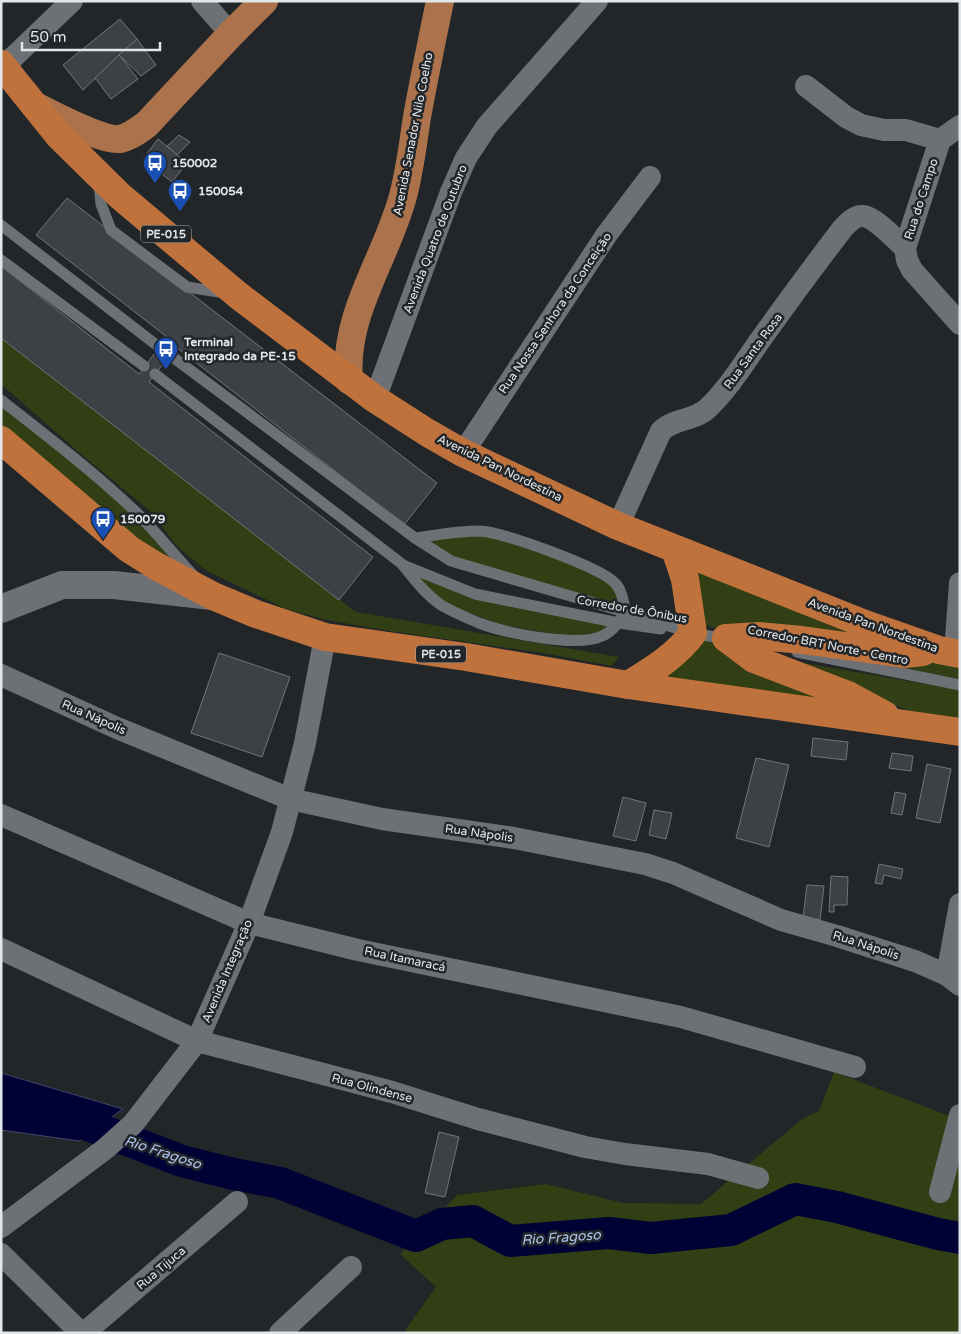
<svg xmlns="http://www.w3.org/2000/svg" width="961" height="1334" font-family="'Varela Round',sans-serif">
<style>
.green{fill:#323e13}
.water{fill:#000235;stroke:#44476b}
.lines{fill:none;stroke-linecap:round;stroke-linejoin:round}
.river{stroke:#000235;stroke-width:32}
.building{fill:#3d4145;stroke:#717679}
.service{stroke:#6d7175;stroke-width:11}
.minor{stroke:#6d7175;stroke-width:22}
.secondary{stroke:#6d7175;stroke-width:28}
.primary{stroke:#ab724b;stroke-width:28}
.trunk{stroke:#c0723d;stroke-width:28}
.labels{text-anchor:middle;stroke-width:5;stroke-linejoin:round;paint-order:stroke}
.shield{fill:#222629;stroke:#aaadaf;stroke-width:1}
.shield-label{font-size:11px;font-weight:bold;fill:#e4e7e9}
.street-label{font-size:12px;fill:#e4e7e9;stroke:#222629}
.poi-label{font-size:12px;font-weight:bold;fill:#e4e7e9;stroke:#222629;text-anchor:start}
.water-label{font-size:14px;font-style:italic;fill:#acc4ec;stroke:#222629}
</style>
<rect width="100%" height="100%" fill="#222629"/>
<g class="green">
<path d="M1 338 356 612 619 657 612 666 543 653 390 631 327 620 286 609 205 570 176 545 150 511 82 455 1 384Z"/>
<path d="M1 400 135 511 207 590 158 565 1 432Z"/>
<path d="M480 531 608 577 625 612 451 561 415 538Z"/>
<path d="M685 553 889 641 719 629 701 624Z"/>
<path d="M402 564 475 594 611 621 610 630 571 637 498 624 433 598Z"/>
<path d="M697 639 725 644 852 702 644 682Z"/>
<path d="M769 657 960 690V720L910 711Z"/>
<path d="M960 660V679L866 661Z"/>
<path d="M834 1072 960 1120V1333H408L405 1330 436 1287 400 1254 457 1195 546 1184 623 1203 701 1204 802 1119 819 1111Z"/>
</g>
<path class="water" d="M1 1073 123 1109 79 1141 1 1130Z"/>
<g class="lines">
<path class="river" d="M1 1095 75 1120 182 1161 229 1173 280 1183 416 1236 442 1224 473 1221 510 1241 609 1233 651 1238 731 1230 795 1199 837 1207 938 1234 960 1238"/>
</g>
<g class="building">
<path d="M120 19 137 39 83 90 63 65Z"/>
<path d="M137 39 156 65 141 76 119 55Z"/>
<path d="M119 55 138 79 111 99 95 78Z"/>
<path d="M179 135 190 142 177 155 167 146Z"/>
<path d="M158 139 187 163 172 182 143 159Z"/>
<path d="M67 198 437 483 404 525 176 347 149 382 373 557 339 600 1 338V266L139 374 167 337 36 235Z"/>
<path d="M219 653 290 677 262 757 191 733Z"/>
<path d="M813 738 848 742 846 760 811 756Z"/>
<path d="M892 753 913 756 911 771 889 768Z"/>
<path d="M756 758 789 765 769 847 736 838Z"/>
<path d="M927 764 951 769 940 823 916 818Z"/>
<path d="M895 792 906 794 902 815 891 813Z"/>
<path d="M623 797 646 803 636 841 613 836Z"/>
<path d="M654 810 672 813 666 839 649 835Z"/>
<path d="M879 864 903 869 901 879 884 875 882 884 875 883Z"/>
<path d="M831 876 848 877 847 905H834V912H829Z"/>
<path d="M807 885 824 886 820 920 803 918Z"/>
<path d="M439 1132 459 1137 445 1197 425 1193Z"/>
</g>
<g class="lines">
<g class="service">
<path d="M99 182 101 204 111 230 187 287 225 293"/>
<path d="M1 225 159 347"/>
<path d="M1 260 144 366"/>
<path d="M170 355 415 538 451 561 625 612 691 633"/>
<path d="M155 374 402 564C414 579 425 594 441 605 453 612 467 618 479 623 505 633 578 648 602 636 612 632 620 621 625 612 624 602 622 590 615 583 600 567 503 532 480 531 458 531 436 535 415 538"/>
<path d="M1 400C47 436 94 472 136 512 157 533 175 556 195 577"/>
<path d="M403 565 475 594 619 623 661 629"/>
<path d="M691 633 727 639"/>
<path d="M797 652 960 685"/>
</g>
<g class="minor">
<path d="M202 1 231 34"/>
<path d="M3 67 72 1"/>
<path d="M806 86 846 117 861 125 884 130H906L940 140"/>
<path d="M960 126 940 140 905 248 907 260 912 270 960 324"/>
<path d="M375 399 451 192 466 158 487 126 597 1"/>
<path d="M463 453 607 234 650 177"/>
<path d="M618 526 661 431C674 418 695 421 708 408 731 386 747 358 766 332 791 297 817 262 843 228 848 223 855 215 863 216 875 217 896 240 905 248"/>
<path d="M955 653 960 583"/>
<path d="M1 675 117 728 290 799 382 819 514 838 645 864 673 873 781 920 837 936 915 961 947 975 960 985"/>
<path d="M1 815 249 923 358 950 681 1017 855 1067"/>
<path d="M1 949 197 1041 392 1092 478 1119 585 1147 625 1154 708 1164 758 1178"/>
<path d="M947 975 960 904"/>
<path d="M940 1192 960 1115"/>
<path d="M1 1227 105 1149 133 1124 197 1041 249 923 282 832 305 743 325 637"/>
<path d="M1 1254 81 1333"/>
<path d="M84 1333 237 1202"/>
<path d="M280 1333 351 1267"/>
</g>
<path class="secondary" d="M1 609 62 585H114L212 596"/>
<g class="primary">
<path d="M35 106C54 115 101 141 120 139 130 137 139 130 147 124L231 34 264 1"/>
<path d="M349 380C343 314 387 257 403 196 410 170 413 143 417 117 424 78 432 40 440 1"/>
</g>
<g class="trunk">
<path d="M1 64 59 136 120 196 239 296 375 399 428 433 463 453 618 526 865 624 939 650 960 654"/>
<path d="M1 440 129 549 156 566 213 596 256 614 325 637 466 657 628 685 960 732"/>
<path d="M726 638 759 636 802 640 904 654 923 652"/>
<path d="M726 638 754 659 848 695 885 715"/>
<path d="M628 685C652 670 676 656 693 633L685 579 675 549"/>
</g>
</g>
<defs>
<symbol id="bus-pin" viewBox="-11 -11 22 30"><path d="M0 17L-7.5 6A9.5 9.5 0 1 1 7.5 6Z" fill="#1a4fb4" stroke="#222629"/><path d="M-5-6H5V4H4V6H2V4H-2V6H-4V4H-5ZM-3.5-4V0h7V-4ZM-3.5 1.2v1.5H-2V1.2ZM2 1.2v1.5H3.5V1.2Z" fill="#fff"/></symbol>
</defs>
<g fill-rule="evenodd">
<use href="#bus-pin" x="141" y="149" width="28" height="38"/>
<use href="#bus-pin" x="166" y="177" width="28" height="38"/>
<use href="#bus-pin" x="152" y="335" width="28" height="38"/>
<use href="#bus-pin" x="89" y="505" width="28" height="38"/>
</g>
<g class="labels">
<g class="shield">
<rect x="141" y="225.5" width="50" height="17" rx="4"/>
<rect x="416" y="645.5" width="50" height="17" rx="4"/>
</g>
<g class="shield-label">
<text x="166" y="238">PE-015</text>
<text x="441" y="658">PE-015</text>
</g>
<g class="street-label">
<text transform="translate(413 134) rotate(-79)" y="4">Avenida Senador Nilo Coelho</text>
<text transform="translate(921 199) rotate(-72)" y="4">Rua do Campo</text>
<text transform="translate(435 239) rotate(-69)" y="4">Avenida Quatro de Outubro</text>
<text transform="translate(555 313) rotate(-56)" y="4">Rua Nossa Senhora da Conceição</text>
<text transform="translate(753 351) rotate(-54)" y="4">Rua Santa Rosa</text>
<text transform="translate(500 468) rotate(26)" y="4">Avenida Pan Nordestina</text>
<text transform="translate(632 609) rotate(10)" y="4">Corredor de Ônibus</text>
<text transform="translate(873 625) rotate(20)" y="4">Avenida Pan Nordestina</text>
<text transform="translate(828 645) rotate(11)" y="4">Corredor BRT Norte - Centro</text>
<text transform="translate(94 717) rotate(24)" y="4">Rua Nápolis</text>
<text transform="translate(479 833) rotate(8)" y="4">Rua Nápolis</text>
<text transform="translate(866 945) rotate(18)" y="4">Rua Nápolis</text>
<text transform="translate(405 959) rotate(12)" y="4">Rua Itamaracá</text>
<text transform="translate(227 971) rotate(-67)" y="4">Avenida Integração</text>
<text transform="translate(372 1088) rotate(15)" y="4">Rua Olindense</text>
<text transform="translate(161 1268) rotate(-40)" y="4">Rua Tijuca</text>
</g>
<g class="poi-label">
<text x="172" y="167">150002</text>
<text x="198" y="195">150054</text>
<text x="184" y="346">Terminal<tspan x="184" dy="14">Integrado da PE-15</tspan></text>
<text x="120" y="523">150079</text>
</g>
<g class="water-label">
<text transform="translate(163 1152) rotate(18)" y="5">Rio Fragoso</text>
<text transform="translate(561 1237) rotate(-4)" y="5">Rio Fragoso</text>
</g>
</g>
<rect width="961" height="1334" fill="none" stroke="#e4e7e9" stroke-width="5"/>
<path d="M22 42v8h138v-8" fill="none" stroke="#e4e7e9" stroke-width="2.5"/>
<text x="30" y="42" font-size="15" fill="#e4e7e9" stroke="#222629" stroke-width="4" paint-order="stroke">50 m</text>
</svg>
